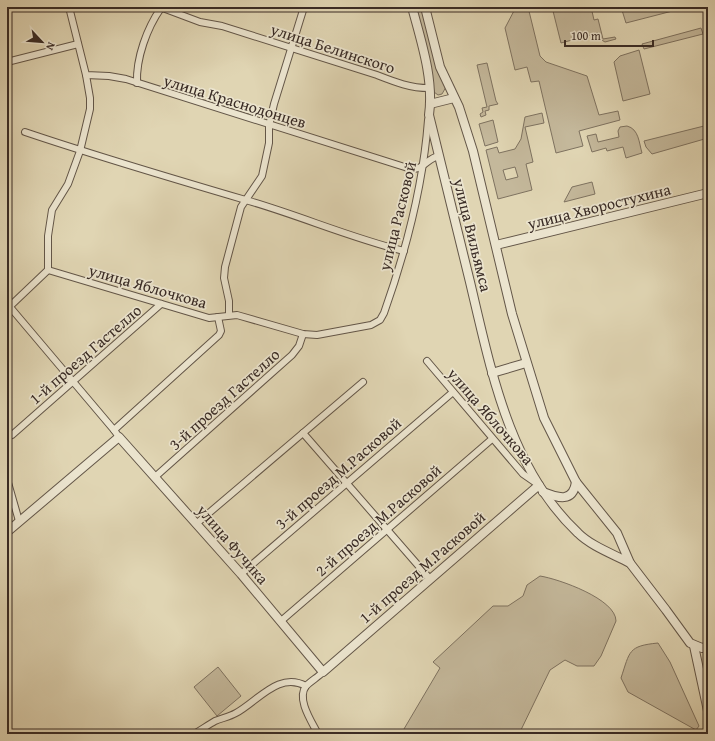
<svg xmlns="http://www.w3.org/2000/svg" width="715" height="741" font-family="'Gentium Book Plus',serif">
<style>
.green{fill:#c4b89b;stroke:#7e7260;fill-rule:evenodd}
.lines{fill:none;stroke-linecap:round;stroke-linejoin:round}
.minor-casing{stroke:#635648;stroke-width:8}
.tertiary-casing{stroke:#635648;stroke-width:10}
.minor{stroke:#ebe4ce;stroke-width:6}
.tertiary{stroke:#ebe4ce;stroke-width:8}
.labels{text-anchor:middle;stroke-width:3.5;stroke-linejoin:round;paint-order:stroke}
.street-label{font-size:16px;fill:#392b25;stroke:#ebe4ce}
</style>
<rect width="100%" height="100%" fill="#e0d5b3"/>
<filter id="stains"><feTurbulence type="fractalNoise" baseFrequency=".005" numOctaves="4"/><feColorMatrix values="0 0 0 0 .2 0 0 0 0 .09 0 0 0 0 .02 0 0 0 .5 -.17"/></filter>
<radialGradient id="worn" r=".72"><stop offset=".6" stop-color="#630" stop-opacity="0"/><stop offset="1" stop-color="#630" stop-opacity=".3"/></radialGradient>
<g class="green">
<path d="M416 7H421L432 50 446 87 442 94 438 95 434 92Z"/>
<path d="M516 7H528L540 56 546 62 587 76 599 115 618 111 620 120 579 131 583 146 556 153 539 81 531 82 527 67 515 70 505 28Z"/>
<path d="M552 7H591L594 20 598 19 603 39 615 37 616 39 605 42 600 39 598 33 561 43Z"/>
<path d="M621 7H688L626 23Z"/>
<path d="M701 28 703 34 644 49 642 44Z"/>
<path d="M639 50 650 94 623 101 614 62 620 56Z"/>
<path d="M487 63 496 101 498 104 489 106V110L485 111 486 115 481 117 480 114 483 112 482 108 487 107 477 65Z"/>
<path d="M542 113 544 123 525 127 533 162 526 164 532 190 498 199 486 150 497 147 499 153 515 149 521 139 525 117ZM515 167 518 177 506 180 503 170Z"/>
<path d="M493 120 498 142 485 146 479 124Z"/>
<path d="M708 125V138L652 154 646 147 644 141Z"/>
<path d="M627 126C639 129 639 143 642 153L626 158 623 147 607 151 606 148 592 152 587 136 596 134 598 142 619 137 618 131 620 127Z"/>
<path d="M592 182 595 194 564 202 572 187Z"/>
<path d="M540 576C559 579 616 599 616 621L601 656 594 666H577L565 660 550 670 519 734H401L440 668 433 662 493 606H508L523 596 527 585Z"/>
<path d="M658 643 670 662 699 726 696 730 628 692 621 678C630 651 628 646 658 643Z"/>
<path d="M218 667 241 696 217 716 194 687Z"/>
</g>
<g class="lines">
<defs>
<g id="minor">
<path d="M69 7 86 75 109 76 126 79 411 169C424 170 427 158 439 156"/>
<path d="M160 7 200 22 222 26 377 75C395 82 410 88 429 88"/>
<path d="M7 62 78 44"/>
<path d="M137 83C136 58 147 28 161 8"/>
<path d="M25 132C99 157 174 179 249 201 301 216 351 238 404 251"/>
<path d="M48 270 209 318 237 315 303 334 317 335 371 325 380 320 384 313C406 251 423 187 428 120"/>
<path d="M10 307 114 430"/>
<path d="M7 309 48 270V236L52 210 68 184 80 151 90 109V98L86 75"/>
<path d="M229 314V301L224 278 225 267 241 207 262 176 269 143V126L274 104 304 7"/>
<path d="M427 361 523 474 536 483"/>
<path d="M303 433 430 579"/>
<path d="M7 437 12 435 161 304"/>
<path d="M119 437 114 430 219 335 221 331 218 317"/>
<path d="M155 477 292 355 299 346 303 334"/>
<path d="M7 479 19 521"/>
<path d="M196 524 363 382"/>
<path d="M241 574 453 392"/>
<path d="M281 621 492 439"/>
<path d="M194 734C201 730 208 725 215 721 222 718 229 717 236 713 258 701 279 671 306 686"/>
<path d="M318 734C312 722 296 699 306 686 311 681 318 677 323 672"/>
</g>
<g id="tertiary">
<path d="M412 7C421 41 434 79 429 115 442 170 456 226 470 282 491 370 509 468 578 533 591 546 613 554 630 563"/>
<path d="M425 7 440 67 459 107 473 151 512 314 544 418 576 482 617 533 630 563 666 610 690 643 702 648 708 647"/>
<path d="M430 104 454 98"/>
<path d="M496 245 708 193"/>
<path d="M492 373 526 363"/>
<path d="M543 492C558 498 573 503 576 482"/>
<path d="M7 532 119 437 241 574 323 672 539 485"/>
<path d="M694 646 708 711"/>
</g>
</defs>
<use href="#minor" class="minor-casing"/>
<use href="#tertiary" class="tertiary-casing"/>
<use href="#minor" class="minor"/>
<use href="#tertiary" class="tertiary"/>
</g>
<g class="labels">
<g class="street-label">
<text transform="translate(333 48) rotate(18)" y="6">улица Белинского</text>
<text transform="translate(235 101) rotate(17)" y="6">улица Краснодонцев</text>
<text transform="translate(599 206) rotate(-14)" y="6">улица Хворостухина</text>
<text transform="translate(397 216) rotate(-76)" y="6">улица Расковой</text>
<text transform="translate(473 235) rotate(76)" y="6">улица Вильямса</text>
<text transform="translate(148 286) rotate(16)" y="6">улица Яблочкова</text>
<text transform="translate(85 354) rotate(-41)" y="6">1-й проезд Гастелло</text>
<text transform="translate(224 399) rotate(-42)" y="6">3-й проезд Гастелло</text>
<text transform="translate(491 416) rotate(49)" y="6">улица Яблочкова</text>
<text transform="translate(338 473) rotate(-41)" y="6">3-й проезд М.Расковой</text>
<text transform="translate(378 520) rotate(-41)" y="6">2-й проезд М.Расковой</text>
<text transform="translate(233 544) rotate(49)" y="6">улица Фучика</text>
<text transform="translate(422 567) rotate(-41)" y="6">1-й проезд М.Расковой</text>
</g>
</g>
<rect width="715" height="741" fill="none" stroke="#e0d5b3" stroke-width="24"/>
<rect x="8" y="8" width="699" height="725" fill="none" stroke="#392b25" stroke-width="2"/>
<rect x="12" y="12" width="691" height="717" fill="none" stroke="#392b25"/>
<g transform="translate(42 42) rotate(116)" stroke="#ebe4ce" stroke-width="3" paint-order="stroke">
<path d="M0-3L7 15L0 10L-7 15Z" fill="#392b25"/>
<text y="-6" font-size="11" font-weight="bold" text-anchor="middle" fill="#392b25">N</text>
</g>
<path d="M565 40v6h88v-6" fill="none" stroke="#392b25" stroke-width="2"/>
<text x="571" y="40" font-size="12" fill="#392b25" stroke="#ebe4ce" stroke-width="3" paint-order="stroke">100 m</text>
<rect width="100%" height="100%" filter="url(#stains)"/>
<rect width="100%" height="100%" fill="url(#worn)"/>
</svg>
